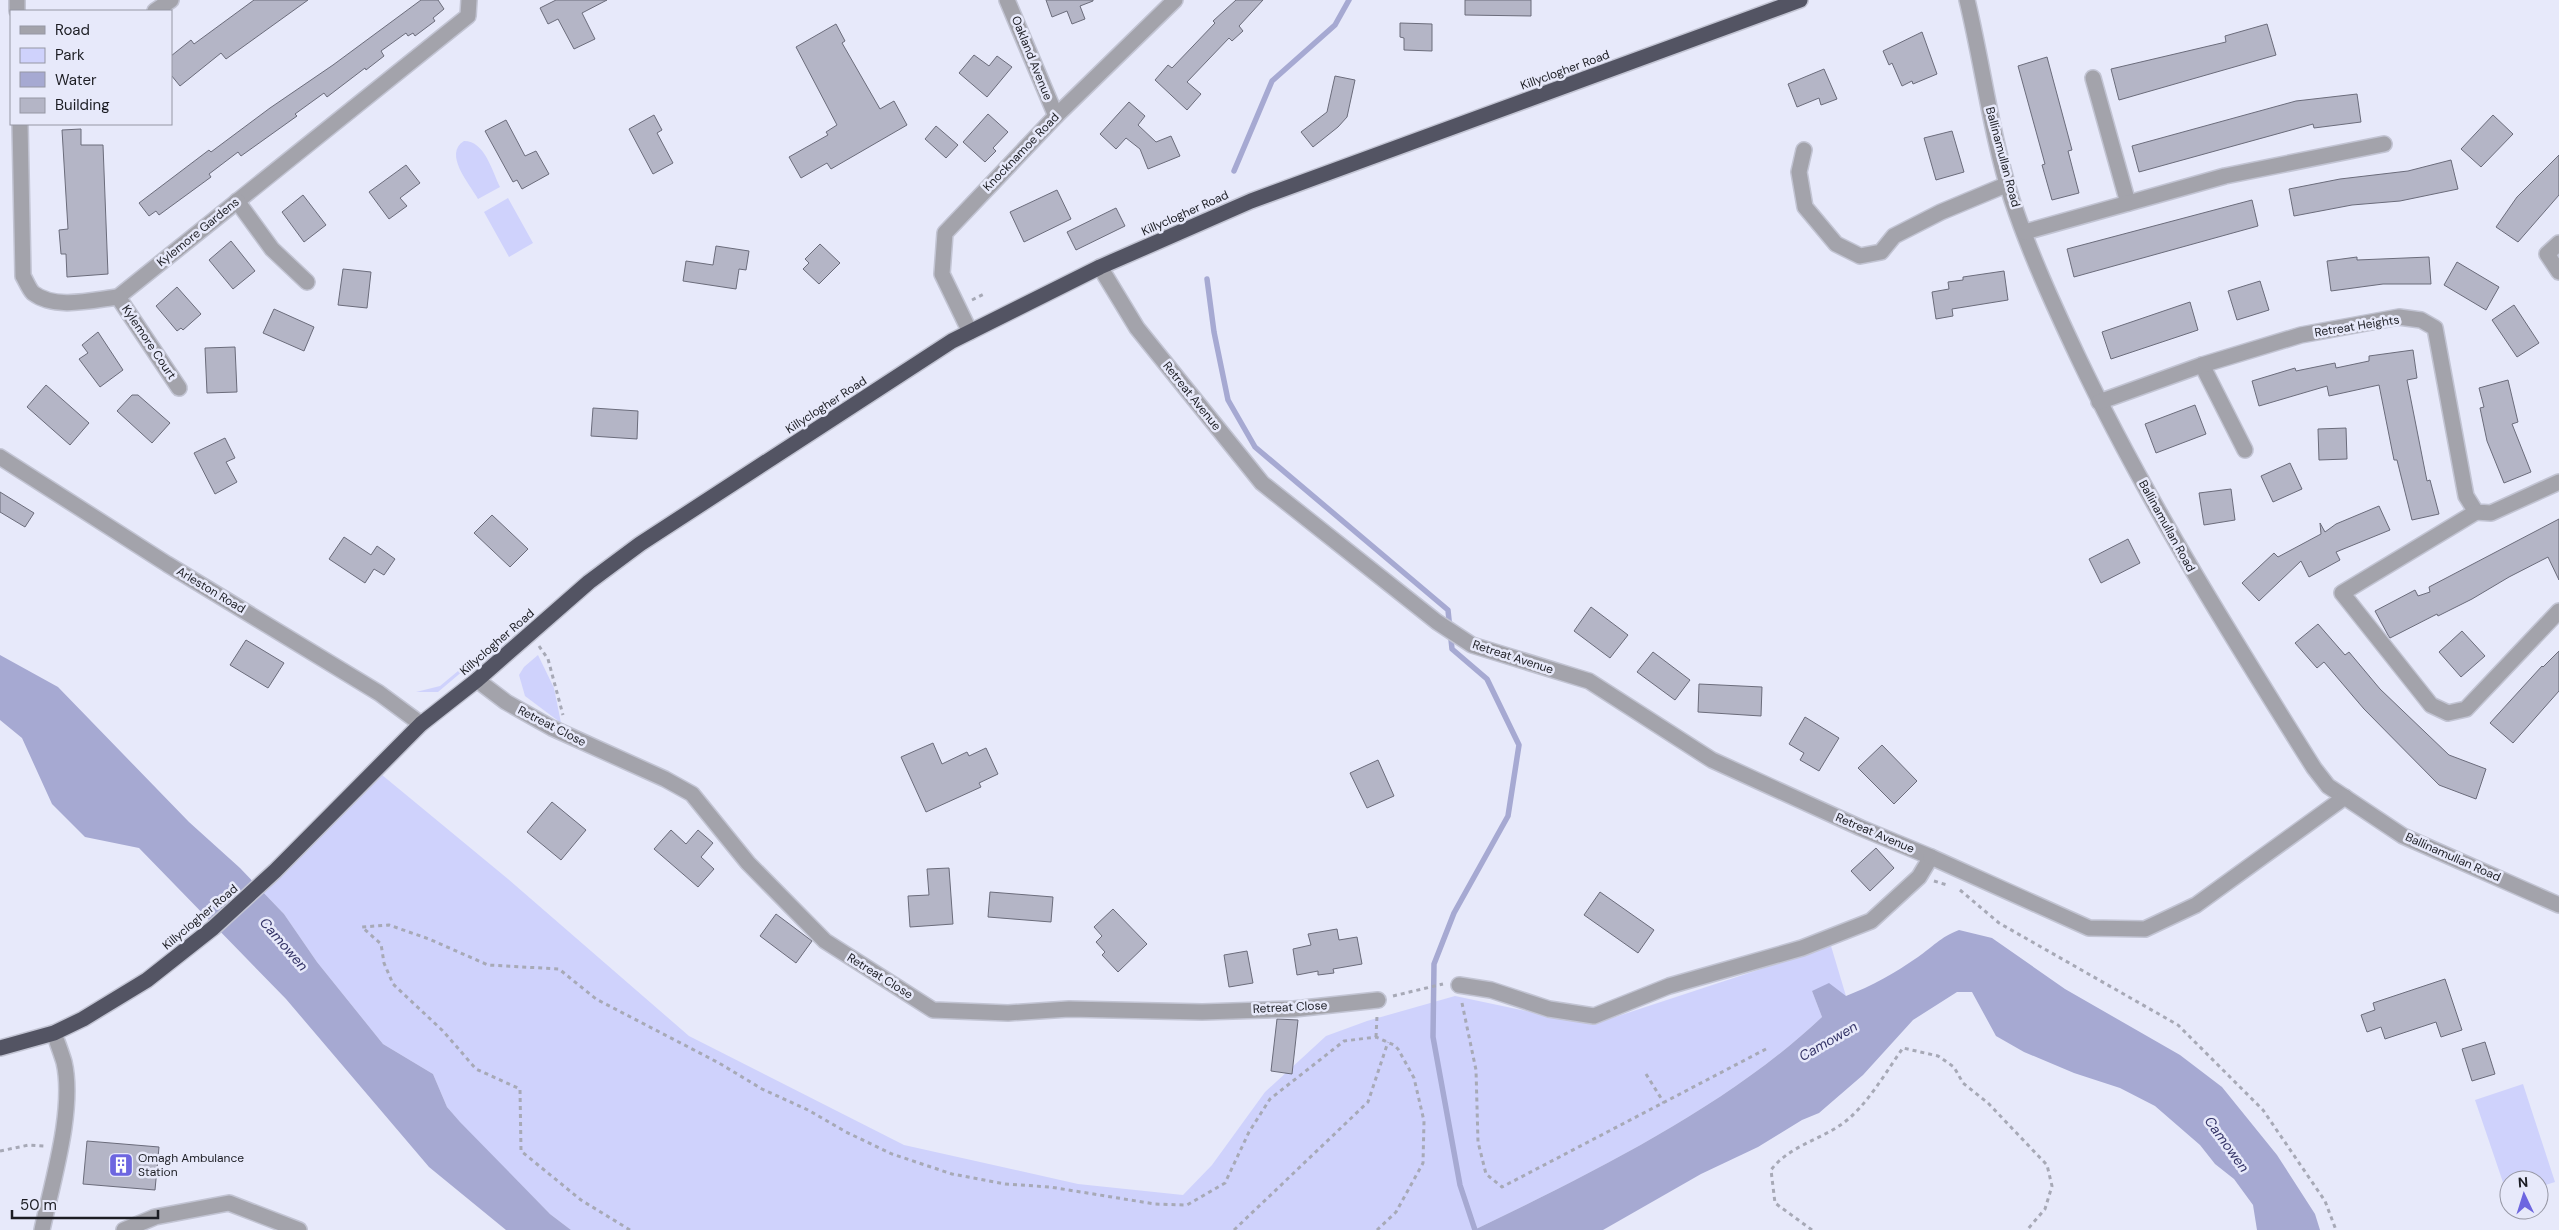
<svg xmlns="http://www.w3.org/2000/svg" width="2559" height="1230" font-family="'DM Sans',sans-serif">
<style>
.green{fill:#cfd2fc}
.water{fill:#a6a9d2}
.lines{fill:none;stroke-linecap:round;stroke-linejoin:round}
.stream{stroke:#a6a9d2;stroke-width:5.5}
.building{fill:#b4b5c6;stroke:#6b6c7b}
.minor-casing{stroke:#c2c4d3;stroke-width:18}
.highway-casing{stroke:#c2c4d3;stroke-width:18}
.path{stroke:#a7a9b6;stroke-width:3;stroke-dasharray:4 4;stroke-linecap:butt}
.minor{stroke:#a3a3ab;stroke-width:15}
.highway{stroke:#535463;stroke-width:15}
.labels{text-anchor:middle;stroke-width:5;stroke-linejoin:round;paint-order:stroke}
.street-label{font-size:12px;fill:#1c1d23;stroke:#e7e9fa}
.poi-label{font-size:12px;fill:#1c1d23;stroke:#e7e9fa;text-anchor:start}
.water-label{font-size:14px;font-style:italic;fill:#353468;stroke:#e7e9fa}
</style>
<rect width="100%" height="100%" fill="#e7e9fa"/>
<g class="green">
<path d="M464 141C485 141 492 171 500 187L478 199C469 183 443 154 464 141Z"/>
<path d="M508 198 533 243 509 257 484 212Z"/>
<path d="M512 626 514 628 438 692H416L440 686Z"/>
<path d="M538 655 554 688 561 723 525 696 519 675 524 667Z"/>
<path d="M376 770 508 879 689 1036 904 1145 1078 1184 1183 1195 1212 1165 1265 1092 1326 1036 1367 1021 1455 996 1555 1017 1597 1023 1831 946 1846 996 1812 991 1822 1017C1727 1107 1592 1173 1474 1230H571L550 1214 463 1126 447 1107 433 1074 383 1044 317 962 284 914 260 889Z"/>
<path d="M2523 1084 2555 1182 2539 1187V1180H2509L2508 1197 2475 1100Z"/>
</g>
<g class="water">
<path d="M0 655 58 687 189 822 240 868 284 914 317 962 383 1044 433 1074 447 1107 460 1122 550 1214 571 1230H506L429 1167 286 999 139 848 85 837 52 804 22 738 0 720Z"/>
<path d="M1959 930 1992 938 2065 989 2180 1055 2222 1087 2277 1155 2315 1214 2320 1230H2257L2253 1205 2234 1179 2215 1164 2200 1145 2155 1106 2120 1088 2074 1073 2024 1052 1996 1036 1972 992H1957L1913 1020 1863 1075 1819 1113 1802 1120 1758 1147 1701 1174 1603 1230H1474C1592 1173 1727 1107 1822 1017L1812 991 1829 983 1846 996C1872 986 1895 973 1918 957 1934 946 1939 938 1959 930Z"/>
</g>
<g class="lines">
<g class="stream">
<path d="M1234 171 1272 81 1335 25 1349 0"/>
<path d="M1207 279 1214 332 1228 400 1255 447 1448 610 1452 649 1487 679 1519 745 1508 816 1454 913 1434 964 1433 1037 1460 1185 1475 1230"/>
</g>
</g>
<g class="building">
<path d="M254 0H308L226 59 221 53 180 86 171 75V56L191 40 194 44Z"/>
<path d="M421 0H438L444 9 433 18 435 21 415 36 413 33 408 36 406 33 381 51 384 56 366 70 365 68 327 97 324 93 295 114 297 116 241 156 238 152 209 174 211 177 159 215 156 211 149 216 139 203 209 150 211 152 270 108 333 65Z"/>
<path d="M556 0H607L582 13 595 39 574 49 558 19 548 24 540 8Z"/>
<path d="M1046 0H1093V1L1080 6 1085 19 1072 24 1067 11 1052 17Z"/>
<path d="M1236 0H1263L1239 26 1243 31 1232 41 1229 38 1187 82 1201 94 1187 110 1155 80 1168 65 1172 68 1215 23 1213 21Z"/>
<path d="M1465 0H1531V16L1465 15Z"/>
<path d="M1400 23 1432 24V51L1404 50V38L1400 37Z"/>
<path d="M836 24 845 41 842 43 880 109 894 101 907 125 831 169 827 163 801 178 789 157 828 135 826 132 837 125 796 47Z"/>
<path d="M2267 24 2276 55 2119 100 2111 69 2226 42 2225 36Z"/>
<path d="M1922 32 1937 74 1913 84 1912 81 1902 86 1892 63 1889 65 1883 51Z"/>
<path d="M974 55 989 66 997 56 1012 67 987 97 959 73Z"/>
<path d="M2047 57 2072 150 2068 151 2079 193 2052 200 2042 165 2045 164 2018 66Z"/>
<path d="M1824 69 1837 99 1821 105 1819 98 1797 107 1788 84Z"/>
<path d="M1335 76 1355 80 1347 117 1338 127 1313 147 1301 132 1327 112Z"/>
<path d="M2357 94 2361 122 2314 128 2313 124 2139 172 2132 146 2296 101Z"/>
<path d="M1129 102 1145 116 1138 125 1156 142 1171 136 1180 156 1148 169 1140 149 1126 138 1116 149 1100 134Z"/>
<path d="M988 114 1008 132 993 148 996 151 985 162 963 142Z"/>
<path d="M654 115 662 130 657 133 673 163 653 174 629 129Z"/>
<path d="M2493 115 2513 134 2481 167 2461 149Z"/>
<path d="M506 120 525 156 536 151 549 174 522 189 517 180 513 182 485 131Z"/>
<path d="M936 126 958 145 946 158 925 139Z"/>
<path d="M81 129V145H103L108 274 67 277 66 254H61L59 230 68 229 62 130Z"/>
<path d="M1952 131 1964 172 1936 180 1924 138Z"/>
<path d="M2559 155V195L2518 242 2496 227 2517 197Z"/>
<path d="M2451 160 2458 189 2400 201 2352 205 2294 216 2289 189 2340 179 2408 171Z"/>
<path d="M406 165 420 183 400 198 407 206 389 219 369 192Z"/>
<path d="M1057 190 1071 219 1024 242 1010 212Z"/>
<path d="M303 195 326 225 304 242 282 212Z"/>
<path d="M2252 200 2258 226 2074 277 2067 249Z"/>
<path d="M1116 208 1125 226 1076 250 1067 232Z"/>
<path d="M231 241 255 271 233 289 209 260Z"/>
<path d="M820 244 840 263 819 284 803 269 809 263 805 259Z"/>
<path d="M716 246 749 251 746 270 739 269 736 289 683 281 686 261 713 265Z"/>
<path d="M2357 257V260L2429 257 2431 284H2383L2331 291 2327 261Z"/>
<path d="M2457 262 2499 287 2486 310 2444 285Z"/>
<path d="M343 269 371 272 367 308 338 305Z"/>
<path d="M2004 271 2008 300 1952 309 1953 316 1936 319 1932 292 1949 289 1948 282 1963 280V277Z"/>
<path d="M2260 281 2269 310 2237 320 2228 291Z"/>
<path d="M177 287 201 314 183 330 181 328 177 331 156 306Z"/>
<path d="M2190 302 2198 330 2111 359 2102 332Z"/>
<path d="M2514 305 2539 343 2517 357 2492 320Z"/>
<path d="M274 309 314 327 304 351 263 333Z"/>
<path d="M98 332 123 370 100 387 79 359 88 353 82 345Z"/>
<path d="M235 347 237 392 207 393 205 348Z"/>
<path d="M2413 350 2417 378 2407 380 2427 481 2430 480 2439 514 2412 520 2397 460H2394L2379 385 2329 396 2327 386 2259 406 2252 381 2295 368 2296 371 2335 363 2336 368 2369 361V356Z"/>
<path d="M2508 380 2518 422 2512 424 2531 472 2504 483 2487 441 2480 408 2484 407 2479 388Z"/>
<path d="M46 385 89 423 70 445 27 407Z"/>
<path d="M132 395H138L170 423 152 443 117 411Z"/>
<path d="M2195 405 2206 434 2156 453 2145 424Z"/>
<path d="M593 408 638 411 637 439 591 436Z"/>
<path d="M2346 428 2347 459 2319 460 2318 429Z"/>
<path d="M225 438 235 458 226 462 237 482 215 494 194 453Z"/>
<path d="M2290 463 2302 489 2273 502 2261 476Z"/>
<path d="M2231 489 2235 520 2204 525 2199 493Z"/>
<path d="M0 492 34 513 25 527 0 512Z"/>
<path d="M2379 506 2390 530 2336 552 2340 560 2309 577 2301 561 2259 601 2242 583 2274 553 2278 557 2321 534 2320 523 2325 532 2336 524Z"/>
<path d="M492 515 528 549 510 567 474 533Z"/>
<path d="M2559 519V580L2548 557 2509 577 2472 599 2438 616 2437 614 2390 638 2388 635 2375 611 2415 590 2418 596 2430 592 2429 587Z"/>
<path d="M344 537 371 555 377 546 395 559 384 575 374 569 365 583 329 559Z"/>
<path d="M2128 539 2140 563 2101 583 2089 559Z"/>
<path d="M1591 607 1628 635 1610 658 1574 631Z"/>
<path d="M2318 624 2345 655 2349 652 2380 689 2449 755 2486 769 2476 799 2439 785 2364 709 2324 662 2317 668 2295 643Z"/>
<path d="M2462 631 2485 656 2461 677 2439 652Z"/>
<path d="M246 640 284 663 268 688 230 665Z"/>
<path d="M2559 651V691L2513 743 2490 723 2542 666 2543 667Z"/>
<path d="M1653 652 1690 680 1675 700 1637 672Z"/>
<path d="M1699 684 1762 687 1761 716 1698 712Z"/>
<path d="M1805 717 1839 738 1819 771 1800 760 1804 753 1789 744Z"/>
<path d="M933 743 942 764 967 752 969 756 986 748 998 774 979 783 981 787 926 812 901 757Z"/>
<path d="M1882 745 1917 781 1894 804 1858 768Z"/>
<path d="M1378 760 1394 796 1367 808 1350 773Z"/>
<path d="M552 802 586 830 561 860 527 832Z"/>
<path d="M671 830 686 844 698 830 713 843 701 857 714 869 698 887 654 849Z"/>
<path d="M1876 848 1894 868 1870 891 1851 871Z"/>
<path d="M949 868 953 924 910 927 908 896 929 895 927 869Z"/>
<path d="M990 892 1053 897 1051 922 988 917Z"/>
<path d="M1600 892 1654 930 1638 953 1584 915Z"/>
<path d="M1113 909 1147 944 1118 972 1102 955 1105 952 1096 942 1102 936 1094 927Z"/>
<path d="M776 914 812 941 796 963 760 936Z"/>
<path d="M1337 929 1339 940 1357 937 1362 964 1333 969 1334 973 1318 975V971L1297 975 1293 949 1311 945 1308 934Z"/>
<path d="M1247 951 1253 983 1229 987 1224 955Z"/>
<path d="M2445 979 2462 1030 2441 1037 2436 1022 2385 1039 2381 1027 2367 1032 2361 1015 2375 1010 2373 1003Z"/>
<path d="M1277 1019 1298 1020 1292 1074 1271 1071Z"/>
<path d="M2485 1042 2495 1074 2472 1081 2462 1049Z"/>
<path d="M87 1141 159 1147 155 1190 83 1184Z"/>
</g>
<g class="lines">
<defs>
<g id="minor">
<path d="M17 0V11"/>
<path d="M1007 0 1056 116"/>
<path d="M1967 0C1983 66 1991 135 2012 200 2030 254 2054 306 2078 357 2146 500 2230 634 2314 768L2328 786 2403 836 2559 905"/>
<path d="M155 11 171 0"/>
<path d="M2093 78 2128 203"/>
<path d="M20 124 23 276C26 281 29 289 33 293 55 310 93 300 118 297L468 16 469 0"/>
<path d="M1804 150 1799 172 1805 207 1836 244 1860 256 1881 252 1894 236 1941 212 2008 184"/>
<path d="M237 201 272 249 307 282"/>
<path d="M2025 232 2225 176 2384 144"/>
<path d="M2559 243 2547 254 2559 272"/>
<path d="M1100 267 1137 328 1262 483 1437 622 1472 645 1589 681 1712 760 1861 828 1931 857 1919 877 1871 921 1802 948 1669 986 1594 1016 1549 1009 1491 990 1459 985"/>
<path d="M118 297 179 388"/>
<path d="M970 332 942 274 945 233 1056 116 1175 0"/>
<path d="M2202 365 2245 450"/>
<path d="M2099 402 2202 365 2301 335 2399 317 2421 320 2435 328 2466 496 2476 512 2491 513 2559 482"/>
<path d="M0 457 167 564 379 693 421 724"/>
<path d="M2476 512 2342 593 2431 705 2448 713 2466 709 2559 611"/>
<path d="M477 680 506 702 552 728 665 779 692 794 748 863 825 941 933 1010 1008 1013 1069 1009 1202 1012 1294 1009 1378 1000"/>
<path d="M1931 857 2089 928 2145 929 2196 905 2345 797"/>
<path d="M42 1230C52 1183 75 1109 64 1062 61 1052 57 1042 54 1033"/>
<path d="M124 1230 155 1217 229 1203 299 1230"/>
</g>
<path id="highway" d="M0 1048 54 1033 83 1019 147 980 213 928 275 871 421 724 477 680 589 582 640 544 952 341 1100 267 1251 201 1800 0"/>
</defs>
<use href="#minor" class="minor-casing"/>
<use href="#highway" class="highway-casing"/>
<g class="path">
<path d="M972 300 984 294"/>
<path d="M539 646 548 659 563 715"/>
<path d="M1934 881 1947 885"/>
<path d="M1960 890 1999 923 2178 1025 2263 1110 2325 1201 2336 1230"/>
<path d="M1393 996 1443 984"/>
<path d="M1462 1003 1476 1070 1478 1142 1486 1174 1502 1187 1766 1049"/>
<path d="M1376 1037 1377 1016"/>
<path d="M1646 1074 1664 1103"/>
<path d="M0 1151 29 1145 44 1146"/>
<path d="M630 1230 581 1200 521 1151 520 1089 476 1069 443 1031 393 984 384 963 381 944 362 927 389 925 429 939 488 965 559 969 596 999 719 1063 762 1089 808 1110 846 1132 892 1154 952 1174 1005 1184 1050 1187 1155 1204 1187 1205 1225 1183 1249 1132 1270 1099 1344 1041 1376 1037 1394 1045 1398 1049 1414 1078 1424 1121 1423 1163 1396 1212 1377 1230"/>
<path d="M1234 1230 1368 1102 1388 1042"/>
<path d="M1812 1230 1775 1203 1771 1170C1788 1147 1819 1140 1842 1124 1867 1106 1885 1073 1903 1048L1938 1056 1954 1067 1963 1083 1988 1103 2047 1165 2052 1186 2045 1209 2027 1230"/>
</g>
<use href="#minor" class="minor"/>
<use href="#highway" class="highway"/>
</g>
<defs>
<symbol id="building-square" viewBox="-11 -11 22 22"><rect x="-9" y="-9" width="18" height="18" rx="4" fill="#6d66e0" stroke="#e7e9fa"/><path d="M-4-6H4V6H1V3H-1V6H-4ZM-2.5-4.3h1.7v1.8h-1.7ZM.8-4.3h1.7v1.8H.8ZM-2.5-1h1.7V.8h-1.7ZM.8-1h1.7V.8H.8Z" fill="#fff"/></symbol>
</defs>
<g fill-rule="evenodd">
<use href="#building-square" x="107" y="1151" width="28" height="28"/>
</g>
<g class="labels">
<g class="street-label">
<text transform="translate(1032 58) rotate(68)" y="4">Oakland Avenue</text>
<text transform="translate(1565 70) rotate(-20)" y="4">Killyclogher Road</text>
<text transform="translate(1021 152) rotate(-46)" y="4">Knocknamoe Road</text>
<text transform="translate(2003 157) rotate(75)" y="4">Ballinamullan Road</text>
<text transform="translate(1185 213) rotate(-24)" y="4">Killyclogher Road</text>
<text transform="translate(198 232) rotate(-39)" y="4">Kylemore Gardens</text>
<text transform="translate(2357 326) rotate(-9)" y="4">Retreat Heights</text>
<text transform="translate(149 342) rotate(56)" y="4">Kylemore Court</text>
<text transform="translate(1192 396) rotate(51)" y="4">Retreat Avenue</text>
<text transform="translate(826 405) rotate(-33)" y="4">Killyclogher Road</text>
<text transform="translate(2167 526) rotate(61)" y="4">Ballinamullan Road</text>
<text transform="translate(211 590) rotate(31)" y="4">Arleston Road</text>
<text transform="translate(497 642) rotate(-41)" y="4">Killyclogher Road</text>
<text transform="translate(1513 657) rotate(18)" y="4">Retreat Avenue</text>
<text transform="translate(552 726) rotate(27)" y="4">Retreat Close</text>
<text transform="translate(1875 833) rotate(23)" y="4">Retreat Avenue</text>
<text transform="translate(2453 857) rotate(24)" y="4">Ballinamullan Road</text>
<text transform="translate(200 917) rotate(-40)" y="4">Killyclogher Road</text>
<text transform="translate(880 976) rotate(32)" y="4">Retreat Close</text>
<text transform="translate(1290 1007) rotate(-3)" y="4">Retreat Close</text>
</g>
<g class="poi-label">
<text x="138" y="1162">Omagh Ambulance<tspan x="138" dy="14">Station</tspan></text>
</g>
<g class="water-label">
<text transform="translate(284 944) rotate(49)" y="5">Camowen</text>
<text transform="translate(1828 1041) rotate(-30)" y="5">Camowen</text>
<text transform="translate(2227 1144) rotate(54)" y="5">Camowen</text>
</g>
</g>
<rect x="10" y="10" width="162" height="115" fill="#e7e9fa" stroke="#9697a4"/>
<rect x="20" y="26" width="25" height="8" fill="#a3a3ab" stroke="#9697a4"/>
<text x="55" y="35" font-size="15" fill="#1c1d23">Road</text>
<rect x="20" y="48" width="25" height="15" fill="#cfd2fc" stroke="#9697a4"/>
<text x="55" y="60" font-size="15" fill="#1c1d23">Park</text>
<rect x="20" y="72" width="25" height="15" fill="#a6a9d2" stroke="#9697a4"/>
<text x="55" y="85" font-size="15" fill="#1c1d23">Water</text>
<rect x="20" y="98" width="25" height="15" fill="#b4b5c6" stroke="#9697a4"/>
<text x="55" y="110" font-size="15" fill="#1c1d23">Building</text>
<g transform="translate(2524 1195) rotate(356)"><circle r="24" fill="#e7e9fa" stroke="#9697a4"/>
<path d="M0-4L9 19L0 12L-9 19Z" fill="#6d66e0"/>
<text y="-8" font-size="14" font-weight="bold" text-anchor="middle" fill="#1c1d23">N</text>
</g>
<path d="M12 1210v8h146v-8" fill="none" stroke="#1c1d23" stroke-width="2.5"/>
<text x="20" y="1210" font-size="15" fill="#1c1d23" stroke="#e7e9fa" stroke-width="4" paint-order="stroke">50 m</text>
</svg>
